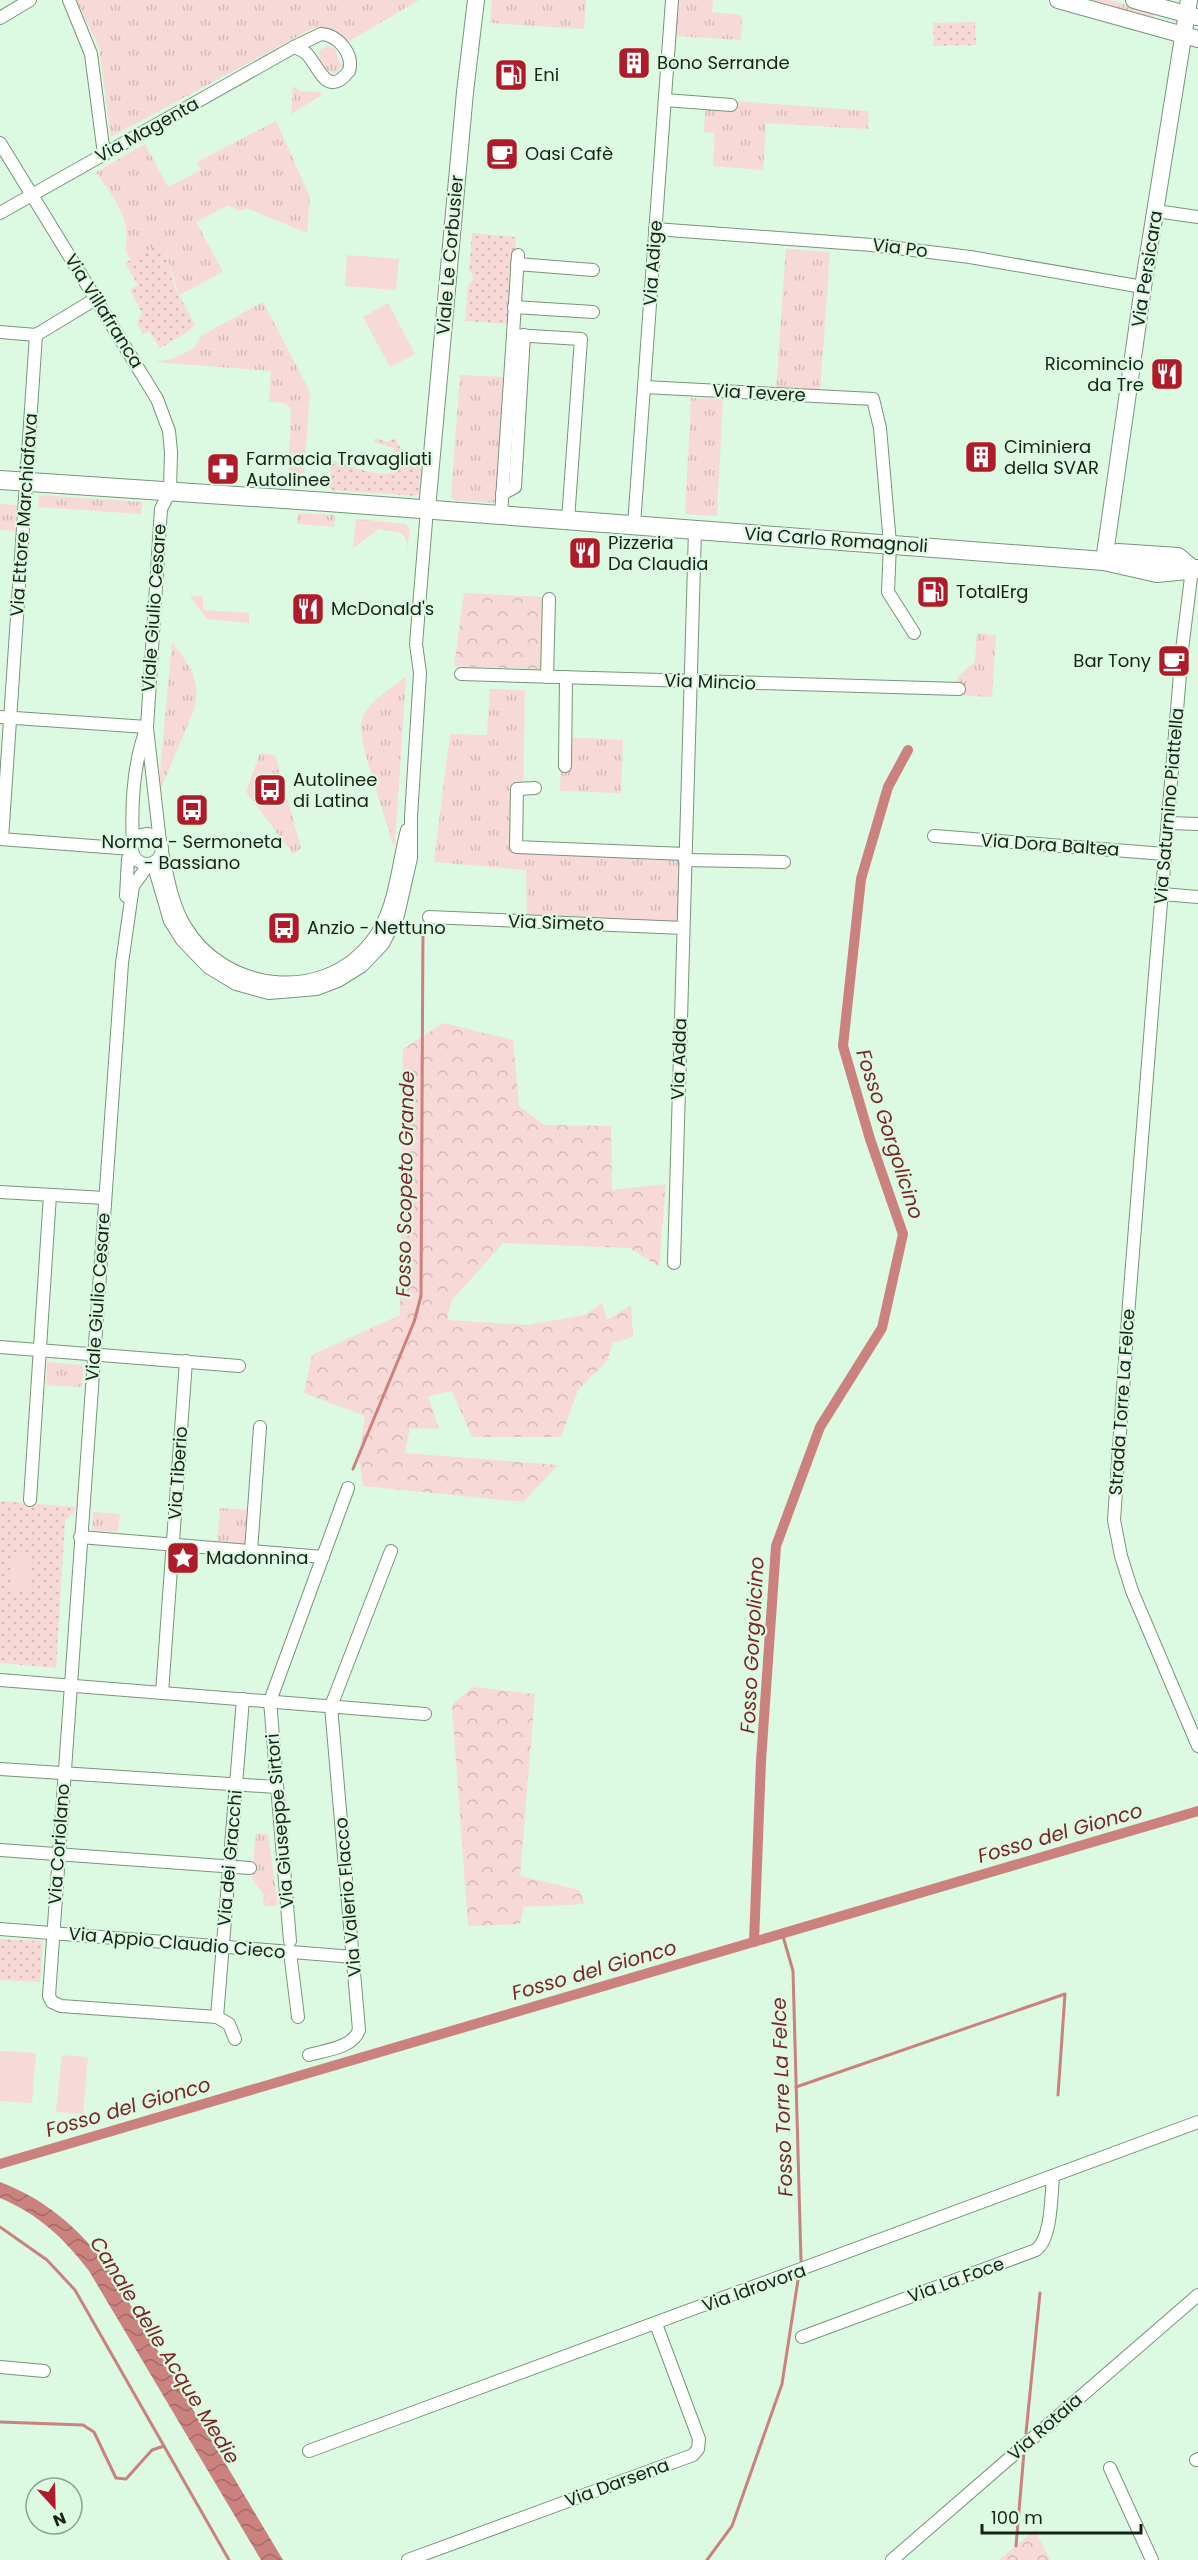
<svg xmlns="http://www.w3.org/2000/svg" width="1198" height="2560" font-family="Poppins,sans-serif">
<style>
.grass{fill:url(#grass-tufts)}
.forest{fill:url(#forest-crowns)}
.park{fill:url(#park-dots)}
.garden{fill:#f7d9d7}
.water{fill:url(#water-waves)}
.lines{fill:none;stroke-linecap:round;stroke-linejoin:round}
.stream{stroke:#cb827e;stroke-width:3}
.canal{stroke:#cb827e;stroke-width:10}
.minor-casing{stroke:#79937e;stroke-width:14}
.tertiary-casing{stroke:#79937e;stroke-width:18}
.secondary-casing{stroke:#79937e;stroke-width:20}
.minor{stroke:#fff;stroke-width:12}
.tertiary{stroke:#fff;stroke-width:16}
.secondary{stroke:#fff;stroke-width:18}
.labels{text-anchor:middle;stroke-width:4.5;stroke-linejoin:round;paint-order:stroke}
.poi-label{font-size:18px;fill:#172219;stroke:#dcf9e1;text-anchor:start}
.street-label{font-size:18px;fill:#172219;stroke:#dcf9e1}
.water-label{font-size:20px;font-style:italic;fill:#7c2527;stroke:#dcf9e1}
</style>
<defs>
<pattern id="grass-tufts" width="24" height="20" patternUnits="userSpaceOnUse" patternTransform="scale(1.5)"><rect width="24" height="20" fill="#f7d9d7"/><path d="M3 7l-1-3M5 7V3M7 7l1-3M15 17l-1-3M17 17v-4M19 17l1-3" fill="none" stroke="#d3bab8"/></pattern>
<pattern id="forest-crowns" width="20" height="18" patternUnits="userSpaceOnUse" patternTransform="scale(1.5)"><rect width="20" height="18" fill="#f7d9d7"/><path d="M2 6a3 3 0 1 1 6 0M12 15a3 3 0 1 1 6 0" fill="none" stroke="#d3bab8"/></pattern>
<pattern id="park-dots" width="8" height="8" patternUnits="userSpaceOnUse" patternTransform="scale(1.5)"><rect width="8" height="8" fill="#f7d9d7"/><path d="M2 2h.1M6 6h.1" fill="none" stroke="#d3bab8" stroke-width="1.8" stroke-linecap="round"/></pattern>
<pattern id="water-waves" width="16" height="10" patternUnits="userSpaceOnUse" patternTransform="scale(1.5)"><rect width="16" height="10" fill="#cb827e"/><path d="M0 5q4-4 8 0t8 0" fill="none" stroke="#a46a66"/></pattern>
</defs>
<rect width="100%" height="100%" fill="#dcf9e1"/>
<g class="grass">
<path d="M76 0H419L346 43C336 30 329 28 313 28L111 137 99 47Z"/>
<path d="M492 0H586L584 29 490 23Z"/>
<path d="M678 0H713L712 12 742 15 741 40 676 36Z"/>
<path d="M1092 0H1110L1154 13 1153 18Z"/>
<path d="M326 46 334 48 342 67 335 73C325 72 317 60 319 51Z"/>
<path d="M293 86 300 91 319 92 322 95 291 114Z"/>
<path d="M706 99 869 111 868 129 766 123 763 170 713 166 715 133 704 132Z"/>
<path d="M276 121 310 197 307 233 246 208 239 211 229 205 196 222 223 272 179 295 162 243 131 260 125 250C133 218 112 197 96 172L145 144 168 187 201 170 197 162Z"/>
<path d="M786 249 830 252 820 392 776 389Z"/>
<path d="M263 302 310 392 304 476 296 485 288 484 291 408 285 403 269 402 271 371 155 362 175 358 194 348 201 336Z"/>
<path d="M460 375 505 377 497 503 454 500 451 497Z"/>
<path d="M691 398 723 399 717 516 685 514Z"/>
<path d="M39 495 142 502 141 514 38 507Z"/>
<path d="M0 504 17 505 15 531 0 530Z"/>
<path d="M298 513 335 515 334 527 297 524Z"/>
<path d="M356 519 406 524 410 531 407 548V542L402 533 379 529 353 548Z"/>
<path d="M977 633 996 635 992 697 956 695 958 677 975 661Z"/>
<path d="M172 642C189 666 202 678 194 710L158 795Z"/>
<path d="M406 677 395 844H393C387 822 358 741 361 723 365 703 391 689 406 677Z"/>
<path d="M490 689 525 690 523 786H513L512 852 682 857 681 922 527 915 526 870 434 862 450 734 487 735Z"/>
<path d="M562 737 623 740 621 793 560 791Z"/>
<path d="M260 753 275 755 301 848 293 854 246 792Z"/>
<path d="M47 1362 84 1365 82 1387 46 1385Z"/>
<path d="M220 1508 250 1510 247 1547 217 1545Z"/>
<path d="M93 1512 120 1514 118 1532 92 1530Z"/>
<path d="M256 1834H268L278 1906H263L264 1895 252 1879Z"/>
</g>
<g class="forest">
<path d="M464 593 545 597 542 669 454 666Z"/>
<path d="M443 1023 513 1040 519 1106 544 1125 611 1126 612 1190 666 1184 659 1267 630 1248 503 1243 452 1300 447 1320 527 1325 585 1315 602 1303 607 1320 631 1305 633 1337 613 1343 607 1361 578 1390 561 1437H472L452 1391 428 1396 439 1429 410 1428 405 1453 558 1465 523 1502 363 1486 359 1457 365 1416 304 1393 312 1355 400 1315 403 1049Z"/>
<path d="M472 1687 535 1694 520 1876 579 1890 585 1904 524 1907 520 1924 468 1926 452 1705Z"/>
<path d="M1035 2530 1050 2560H999Z"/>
</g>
<g class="park">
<path d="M975 22 976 45 934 46 933 23Z"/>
<path d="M472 233 516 237 510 324 465 321 468 285 473 280V275L469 271Z"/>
<path d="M162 242 175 288 195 325 187 332 160 348 149 331 143 334 137 322 142 313 130 290 138 285 125 263Z"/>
<path d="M375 438 387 442 395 438 404 455V464L422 466 419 492 416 496 332 490 326 483 330 480 331 460C350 465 392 485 402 465L399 455 393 451 394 448 374 442Z"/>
<path d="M0 1501 75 1507 74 1512 65 1521 56 1668 0 1663Z"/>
<path d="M0 1939 43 1941 40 1982 0 1980Z"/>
</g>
<g class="garden">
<path d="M347 255 399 259 396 290 345 286Z"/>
<path d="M388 303 415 354 390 367 363 317Z"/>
<path d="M190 596H203V610L249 613V623L207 619Z"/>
<path d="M13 1552 32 1553 29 1592 10 1590Z"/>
<path d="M0 2051 36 2053 32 2103 0 2101Z"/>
<path d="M62 2055 88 2057 83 2114 56 2112Z"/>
</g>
<path class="water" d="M0 2182C45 2199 77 2227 106 2264L283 2560H261L89 2271C64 2238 38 2214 0 2198Z"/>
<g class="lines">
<g class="stream">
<path d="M353 1469 414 1322 421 1296 423 924"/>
<path d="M782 1933 793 1971 801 2261"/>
<path d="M796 2087 1065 1994 1058 2095"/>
<path d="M0 2227 47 2260 75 2290 229 2560"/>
<path d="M0 2422 83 2425 94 2432 116 2478 126 2479 152 2450 164 2446"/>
<path d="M1026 2433 1040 2293"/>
<path d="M1016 2546 1024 2452"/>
<path d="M707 2560 732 2526 782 2384 798 2280"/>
</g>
<g class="canal">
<path d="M754 1942 761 1761 776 1546 820 1427 882 1328 903 1234 870 1139 843 1046 861 879 888 787 908 750"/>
<path d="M0 2164 1198 1811"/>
</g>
<defs>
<g id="minor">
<path d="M69 0 91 54 104 154"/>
<path d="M0 18 30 0"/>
<path d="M321 34C338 35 354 54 349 71 327 99 319 67 307 54 303 50 298 49 294 47Z"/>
<path d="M665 100 731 105"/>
<path d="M0 143 157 399 169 431 171 452 170 491 161 509 147 727C133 763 131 806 133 844"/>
<path d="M1156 211 1198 217"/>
<path d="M0 213 294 47"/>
<path d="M655 229 872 245 970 257 1143 287"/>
<path d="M517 264 593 270"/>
<path d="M514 307 593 312"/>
<path d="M0 332 36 335 97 298"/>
<path d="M513 335 518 255"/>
<path d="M644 387 873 399 880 428 890 544 888 592 914 633"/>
<path d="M502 494 515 487 524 335"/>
<path d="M501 515 513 335 581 339 568 520"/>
<path d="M634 525 672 0"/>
<path d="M1192 569 1182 650 1154 987 1129 1303 1114 1520 1121 1556 1132 1591 1198 1746"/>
<path d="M461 674 959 689"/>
<path d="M547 677 549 599"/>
<path d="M0 717 147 727"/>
<path d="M147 728 160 842"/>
<path d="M565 766 566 677"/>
<path d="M535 788 517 789 516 847 685 854"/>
<path d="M1168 823 1198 824"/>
<circle cx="147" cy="849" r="15"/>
<path d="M934 836 1165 854"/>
<path d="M0 839 132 849"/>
<path d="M2 839 36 335"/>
<path d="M161 847C167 873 171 903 185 926 224 992 323 1004 371 942 396 911 397 867 407 830"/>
<path d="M685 860 784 862"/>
<path d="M153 863 170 921 182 940 208 967 236 984 269 993 317 989 338 981 362 966 383 944 398 915 411 858V817L420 673 416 644 427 509"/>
<path d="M149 864 133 886 122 963 49 1996 52 2002 61 2006 217 2017 229 2024 235 2039"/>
<path d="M1162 894 1198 897"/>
<path d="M126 896 128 859 132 853"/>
<path d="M429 917 683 928"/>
<path d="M0 1192 105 1198"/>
<path d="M674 1263 695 530"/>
<path d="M0 1347 239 1366"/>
<path d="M30 1500 50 1195"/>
<path d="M80 1537 323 1557"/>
<path d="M251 1551 260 1427"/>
<path d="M0 1680 425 1714"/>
<path d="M162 1693 186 1361"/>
<path d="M0 1769 276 1787"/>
<path d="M0 1850 250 1868"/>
<path d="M0 1929 354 1957"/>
<path d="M290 1941 270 1701 348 1488"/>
<path d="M290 1952 298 2017"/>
<path d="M217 2017 243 1699"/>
<path d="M309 2055C325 2050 353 2048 359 2030L331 1706 391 1551"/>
<path d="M802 2337 1036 2250C1052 2238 1051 2196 1053 2176"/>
<path d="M0 2367 44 2371"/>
<path d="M309 2451 1198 2122"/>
<path d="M1196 2460 1198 2459"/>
<path d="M1110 2468 1152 2560"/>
<path d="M408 2560 693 2455 698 2449 699 2439 656 2324"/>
<path d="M892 2560 1198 2295"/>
</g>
<g id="tertiary">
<path d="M1058 0 1198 39"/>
<path d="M1134 0 1197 17"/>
<path d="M427 509 465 92 476 0"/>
<path d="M1104 561 1143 287 1189 0"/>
</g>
<g id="secondary">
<path d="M0 480 328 502 1104 561 1157 573 1198 569"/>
<path d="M1107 559 1118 553 1178 557 1192 569"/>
</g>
</defs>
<use href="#minor" class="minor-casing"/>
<use href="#tertiary" class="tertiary-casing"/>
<use href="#secondary" class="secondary-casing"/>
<use href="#minor" class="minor"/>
<use href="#tertiary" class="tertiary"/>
<use href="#secondary" class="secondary"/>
</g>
<defs>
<symbol id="building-square" viewBox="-11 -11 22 22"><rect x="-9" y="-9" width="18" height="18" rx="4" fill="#ae1b29" stroke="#dcf9e1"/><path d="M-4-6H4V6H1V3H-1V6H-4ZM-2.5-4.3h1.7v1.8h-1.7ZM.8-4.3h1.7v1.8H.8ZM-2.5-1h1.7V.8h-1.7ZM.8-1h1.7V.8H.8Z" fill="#fff"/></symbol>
<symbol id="fuel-square" viewBox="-11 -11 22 22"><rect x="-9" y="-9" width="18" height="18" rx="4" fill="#ae1b29" stroke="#dcf9e1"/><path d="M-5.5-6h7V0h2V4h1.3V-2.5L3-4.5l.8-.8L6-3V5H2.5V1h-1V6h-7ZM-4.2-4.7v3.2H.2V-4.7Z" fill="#fff"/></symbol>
<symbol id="cafe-square" viewBox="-11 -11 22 22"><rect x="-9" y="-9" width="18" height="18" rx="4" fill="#ae1b29" stroke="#dcf9e1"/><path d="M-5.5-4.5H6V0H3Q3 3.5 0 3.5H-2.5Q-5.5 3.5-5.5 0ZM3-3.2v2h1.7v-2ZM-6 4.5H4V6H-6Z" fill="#fff"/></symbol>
<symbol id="restaurant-square" viewBox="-11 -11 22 22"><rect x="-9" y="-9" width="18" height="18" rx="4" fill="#ae1b29" stroke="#dcf9e1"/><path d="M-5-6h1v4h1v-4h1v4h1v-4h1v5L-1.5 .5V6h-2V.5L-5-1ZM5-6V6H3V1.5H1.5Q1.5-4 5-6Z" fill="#fff"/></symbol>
<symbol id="pharmacy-square" viewBox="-11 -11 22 22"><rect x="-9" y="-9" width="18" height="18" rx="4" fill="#ae1b29" stroke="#dcf9e1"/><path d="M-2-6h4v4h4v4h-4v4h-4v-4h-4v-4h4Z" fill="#fff"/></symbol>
<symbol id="bus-square" viewBox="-11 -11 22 22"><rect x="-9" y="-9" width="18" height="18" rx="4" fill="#ae1b29" stroke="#dcf9e1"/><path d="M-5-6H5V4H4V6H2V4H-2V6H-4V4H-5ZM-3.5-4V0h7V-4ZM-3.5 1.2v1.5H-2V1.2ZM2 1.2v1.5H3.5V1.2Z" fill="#fff"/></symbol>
<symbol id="sight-square" viewBox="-11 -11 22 22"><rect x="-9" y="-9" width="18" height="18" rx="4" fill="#ae1b29" stroke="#dcf9e1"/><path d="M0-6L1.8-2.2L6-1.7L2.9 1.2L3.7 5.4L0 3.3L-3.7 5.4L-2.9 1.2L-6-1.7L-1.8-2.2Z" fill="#fff"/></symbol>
</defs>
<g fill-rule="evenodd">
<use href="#building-square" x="615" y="44" width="38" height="38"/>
<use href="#fuel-square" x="492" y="56" width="38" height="38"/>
<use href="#cafe-square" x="483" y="135" width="38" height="38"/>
<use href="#restaurant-square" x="1148" y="355" width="38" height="38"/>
<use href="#building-square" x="962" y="438" width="38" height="38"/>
<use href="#pharmacy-square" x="204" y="450" width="38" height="38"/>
<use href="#restaurant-square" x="566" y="534" width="38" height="38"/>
<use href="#fuel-square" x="914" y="573" width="38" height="38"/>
<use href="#restaurant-square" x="289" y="590" width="38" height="38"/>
<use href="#cafe-square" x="1155" y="642" width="38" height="38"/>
<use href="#bus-square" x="251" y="771" width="38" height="38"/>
<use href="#bus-square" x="173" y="791" width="38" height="38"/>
<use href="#bus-square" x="265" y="909" width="38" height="38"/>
<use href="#sight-square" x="164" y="1539" width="38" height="38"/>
</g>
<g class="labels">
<g class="poi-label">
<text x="657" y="69">Bono Serrande</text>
<text x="534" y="81">Eni</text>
<text x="525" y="160">Oasi Cafè</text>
<text x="1144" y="370" text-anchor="end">Ricomincio<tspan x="1144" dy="21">da Tre</tspan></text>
<text x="1004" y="453">Ciminiera<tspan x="1004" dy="21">della SVAR</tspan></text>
<text x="246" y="465">Farmacia Travagliati<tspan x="246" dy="21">Autolinee</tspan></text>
<text x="608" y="549">Pizzeria<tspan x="608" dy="21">Da Claudia</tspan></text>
<text x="956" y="598">TotalErg</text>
<text x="331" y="615">McDonald's</text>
<text x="1151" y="667" text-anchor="end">Bar Tony</text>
<text x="293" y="786">Autolinee<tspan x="293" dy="21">di Latina</tspan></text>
<text x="192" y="848" text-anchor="middle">Norma - Sermoneta<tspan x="192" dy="21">- Bassiano</tspan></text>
<text x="307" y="934">Anzio - Nettuno</text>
<text x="206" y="1564">Madonnina</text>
</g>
<g class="street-label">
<text transform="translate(147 130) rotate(-29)" y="6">Via Magenta</text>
<text transform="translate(900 248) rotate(7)" y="6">Via Po</text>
<text transform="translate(450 255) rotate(-85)" y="6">Viale Le Corbusier</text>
<text transform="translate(653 263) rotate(-86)" y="6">Via Adige</text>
<text transform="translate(1147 269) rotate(-81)" y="6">Via Persicara</text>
<text transform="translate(104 311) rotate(58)" y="6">Via Villafranca</text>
<text transform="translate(759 393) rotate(3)" y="6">Via Tevere</text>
<text transform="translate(24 515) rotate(-86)" y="6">Via Ettore Marchiafava</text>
<text transform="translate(836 540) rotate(4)" y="6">Via Carlo Romagnoli</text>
<text transform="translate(154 608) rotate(-86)" y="6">Viale Giulio Cesare</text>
<text transform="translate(710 682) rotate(2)" y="6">Via Mincio</text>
<text transform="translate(1169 806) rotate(-85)" y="6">Via Saturnino Piattella</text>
<text transform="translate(1050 845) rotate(4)" y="6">Via Dora Baltea</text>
<text transform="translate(556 923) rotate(2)" y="6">Via Simeto</text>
<text transform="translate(679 1059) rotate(-88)" y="6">Via Adda</text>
<text transform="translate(98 1297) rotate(-86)" y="6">Viale Giulio Cesare</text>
<text transform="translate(1122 1402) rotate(-86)" y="6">Strada Torre La Felce</text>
<text transform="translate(178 1473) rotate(-86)" y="6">Via Tiberio</text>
<text transform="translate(280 1821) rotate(-95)" y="6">Via Giuseppe Sirtori</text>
<text transform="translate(59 1844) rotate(-86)" y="6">Via Coriolano</text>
<text transform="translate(230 1858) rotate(-85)" y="6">Via dei Gracchi</text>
<text transform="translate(348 1897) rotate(-95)" y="6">Via Valerio Flacco</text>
<text transform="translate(177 1943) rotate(5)" y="6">Via Appio Claudio Cieco</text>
<text transform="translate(956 2280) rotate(-20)" y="6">Via La Foce</text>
<text transform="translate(754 2288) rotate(-20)" y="6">Via Idrovora</text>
<text transform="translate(1045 2427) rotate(-41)" y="6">Via Rotaia</text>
<text transform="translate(617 2483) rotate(-20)" y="6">Via Darsena</text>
</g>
<g class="water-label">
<text transform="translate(890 1134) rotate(72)" y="7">Fosso Gorgolicino</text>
<text transform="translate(405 1184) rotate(-89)" y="7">Fosso Scopeto Grande</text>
<text transform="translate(752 1645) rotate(-87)" y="7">Fosso Gorgolicino</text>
<text transform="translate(1060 1833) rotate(-16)" y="7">Fosso del Gionco</text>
<text transform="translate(594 1970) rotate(-16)" y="7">Fosso del Gionco</text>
<text transform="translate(782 2097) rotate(-92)" y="7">Fosso Torre La Felce</text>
<text transform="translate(128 2107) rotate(-16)" y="7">Fosso del Gionco</text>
<text transform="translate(165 2350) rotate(58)" y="7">Canale delle Acque Medie</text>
</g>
</g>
<g transform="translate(54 2506) rotate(158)"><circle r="28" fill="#dcf9e1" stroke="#8da391" stroke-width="1.5"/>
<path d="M0-4.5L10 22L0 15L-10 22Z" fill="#ae1b29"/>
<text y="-9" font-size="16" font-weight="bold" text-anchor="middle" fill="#172219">N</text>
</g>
<path d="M982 2524v9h159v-9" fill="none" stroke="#172219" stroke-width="3"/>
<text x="991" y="2524" font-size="18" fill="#172219" stroke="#dcf9e1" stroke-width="4.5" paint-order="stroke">100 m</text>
</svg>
